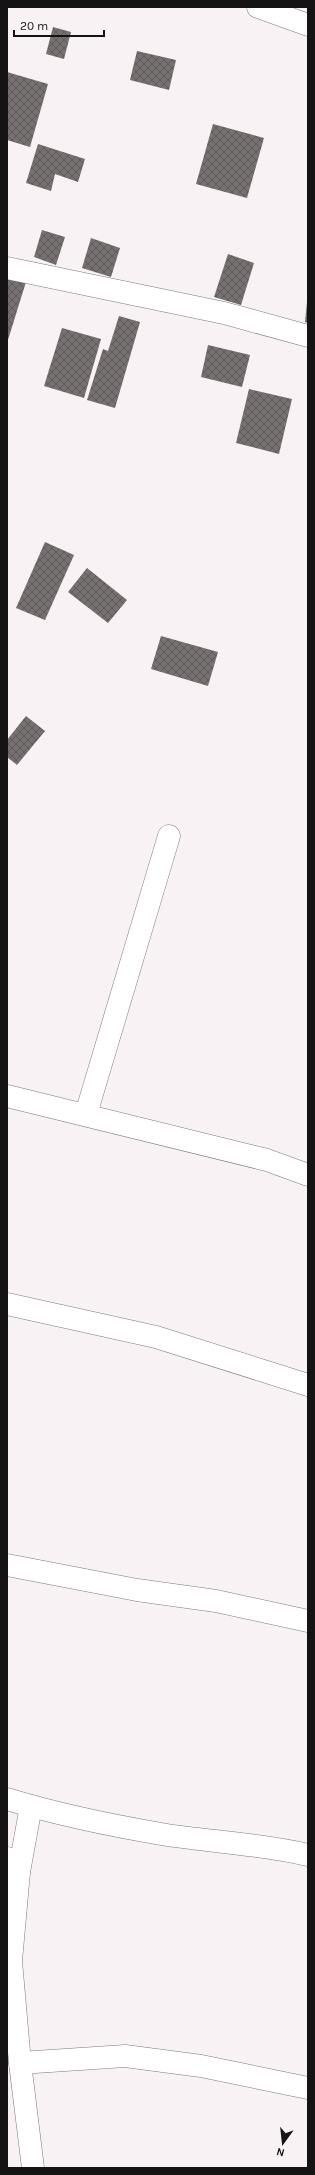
<svg xmlns="http://www.w3.org/2000/svg" width="315" height="2175" font-family="Karla,sans-serif">
<style>
.building{fill:url(#building-cross-hatch)}
.lines{fill:none;stroke-linecap:round;stroke-linejoin:round}
.street-casing{stroke:#7f797c;stroke-width:23}
.street{stroke:#fff;stroke-width:22}
</style>
<defs>
<pattern id="building-cross-hatch" width="8" height="8" patternUnits="userSpaceOnUse"><rect width="8" height="8" fill="#767070"/><path d="M0 0l8 8M0 8l8-8" fill="none" stroke="#605b5b"/></pattern>
</defs>
<rect width="100%" height="100%" fill="#f9f2f4"/>
<g class="building">
<path d="M53 27 71 32 64 59 46 54Z"/>
<path d="M137 51 176 60 169 90 130 80Z"/>
<path d="M7 72 48 84 30 147 7 140Z"/>
<path d="M213 124 264 138 247 198 196 184Z"/>
<path d="M38 144 85 159 78 182 55 174 51 191 26 183Z"/>
<path d="M42 230 65 237 56 265 34 257Z"/>
<path d="M91 238 120 248 111 277 82 268Z"/>
<path d="M228 254 254 263 241 305 214 297Z"/>
<path d="M7 276 26 282 7 343Z"/>
<path d="M307 302H308V323L305 322Z"/>
<path d="M119 316 140 322 115 408 87 400 103 349 108 351Z"/>
<path d="M62 328 101 339 84 398 44 386Z"/>
<path d="M208 345 250 355 242 387 201 377Z"/>
<path d="M249 389 292 399 279 454 236 443Z"/>
<path d="M45 542 74 555 45 620 16 608Z"/>
<path d="M87 568 127 600 108 623 68 592Z"/>
<path d="M161 636 218 652 208 686 151 669Z"/>
<path d="M26 716 45 731 17 765 7 757V740Z"/>
</g>
<g class="lines">
<defs>
<g id="street">
<path d="M258 7 308 25"/>
<path d="M7 268 224 313 308 336"/>
<path d="M7 1096 267 1160 308 1175"/>
<path d="M86 1114 169 836"/>
<path d="M7 1304 156 1337 308 1385"/>
<path d="M7 1565 137 1590 216 1601 308 1621"/>
<path d="M7 1799C59 1815 114 1826 167 1835 214 1842 261 1844 308 1855"/>
<path d="M7 1858 19 1872 11 1961 20 2063 33 2168"/>
<path d="M19 1872 31 1806"/>
<path d="M20 2063 125 2056 201 2066 308 2088"/>
</g>
</defs>
<use href="#street" class="street-casing"/>
<use href="#street" class="street"/>
</g>
<rect width="315" height="2175" fill="none" stroke="#151314" stroke-width="16"/>
<g transform="translate(283 2143) rotate(195)" stroke="#f9f2f4" stroke-width="3" paint-order="stroke">
<path d="M0-3L7 15L0 10L-7 15Z" fill="#151314"/>
<text y="-6" font-size="11" font-weight="bold" text-anchor="middle" fill="#151314">N</text>
</g>
<path d="M14 30v6h90v-6" fill="none" stroke="#151314" stroke-width="2"/>
<text x="20" y="30" font-size="12" fill="#151314" stroke="#f9f2f4" stroke-width="3" paint-order="stroke">20 m</text>
</svg>
